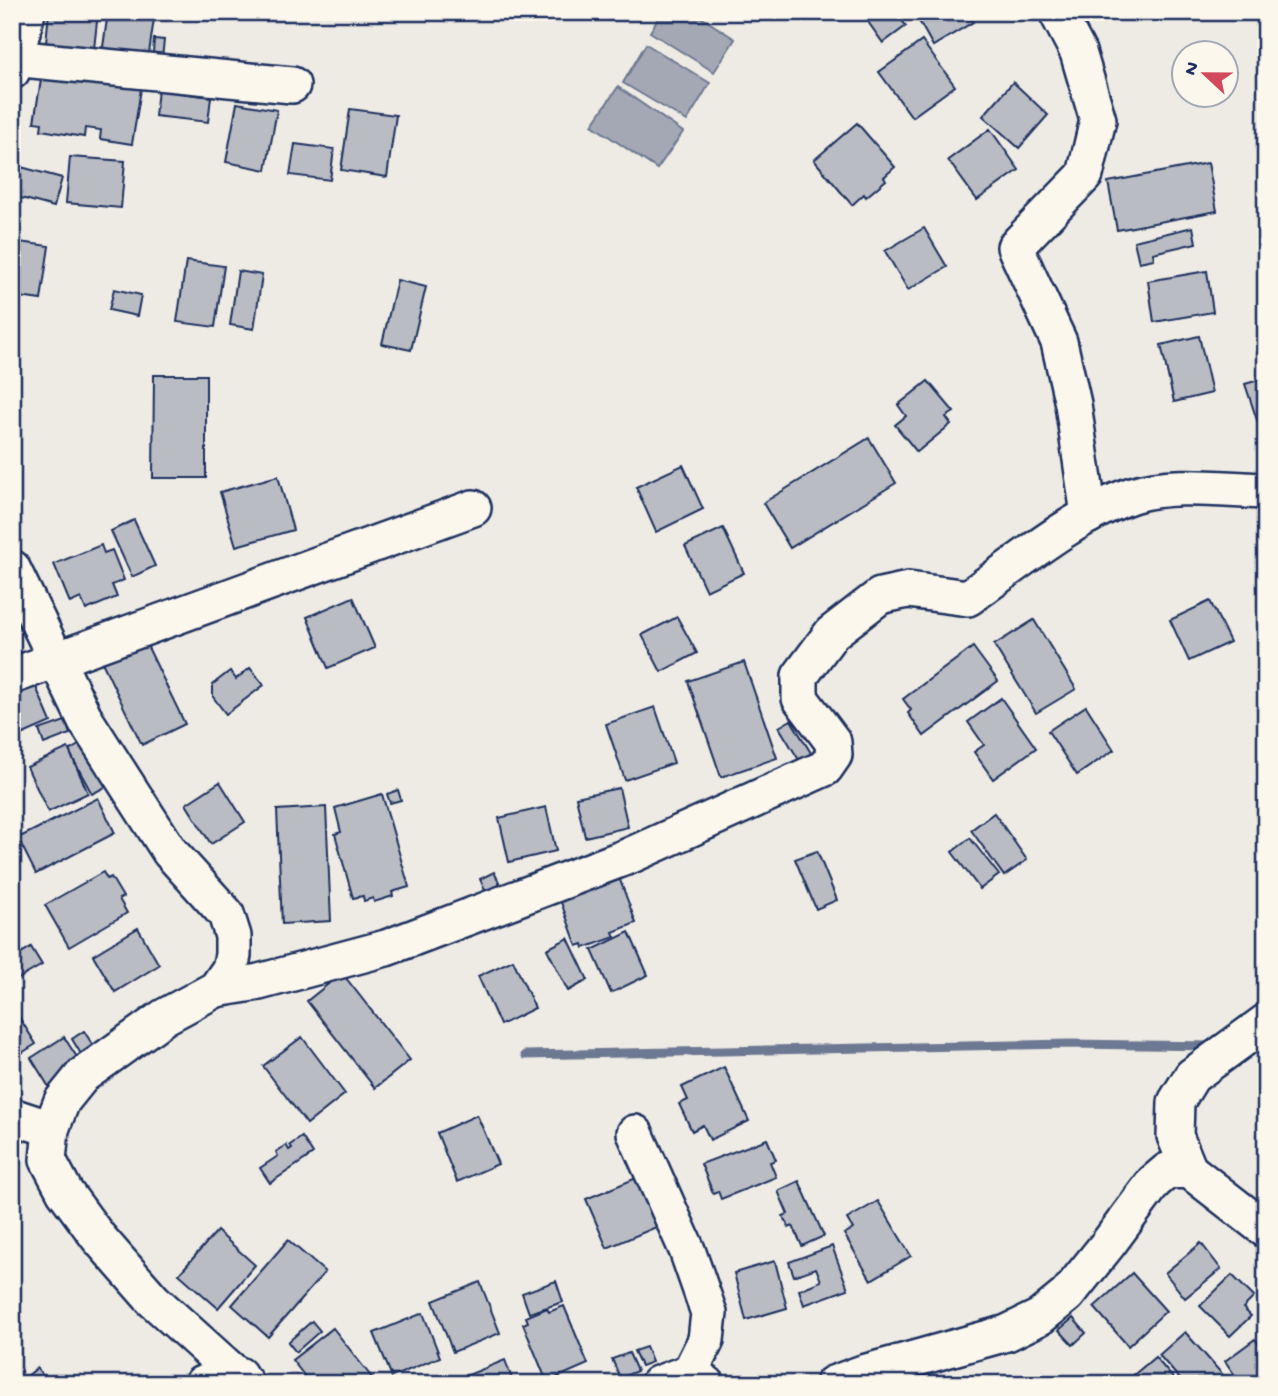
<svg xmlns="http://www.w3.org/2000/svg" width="1278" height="1396" font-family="'Gochi Hand',sans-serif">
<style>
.water{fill:#a3a8b4;stroke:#6d7892;stroke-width:2}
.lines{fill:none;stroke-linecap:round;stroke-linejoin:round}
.stream{stroke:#6d7892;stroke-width:9}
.building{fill:#b9bcc3;stroke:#1b2f5e;stroke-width:2}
.minor-casing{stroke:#1b2f5e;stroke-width:40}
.minor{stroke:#fbf7ec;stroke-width:35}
</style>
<rect width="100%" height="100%" fill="#eeebe4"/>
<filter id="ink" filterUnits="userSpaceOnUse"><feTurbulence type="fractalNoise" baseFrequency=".0143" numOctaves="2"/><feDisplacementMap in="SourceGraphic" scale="14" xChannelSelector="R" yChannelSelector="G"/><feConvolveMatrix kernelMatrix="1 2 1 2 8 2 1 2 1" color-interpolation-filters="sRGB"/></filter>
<g filter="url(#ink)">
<g class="water">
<path d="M662 12H693L735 39 714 72 650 32Z"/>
<path d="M646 44 710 83 687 121 623 83Z"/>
<path d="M618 87 683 132 657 169 592 125Z"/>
</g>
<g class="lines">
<path class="stream" d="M525 1055 1069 1044 1215 1046"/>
</g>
<g class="building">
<path d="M49 12H98L94 49 61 50V45L46 43Z"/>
<path d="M108 12H155L148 60 102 54Z"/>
<path d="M861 12H896L906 26 883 43Z"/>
<path d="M914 12H968L973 22 933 46Z"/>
<path d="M154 39 164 40 161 67H152Z"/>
<path d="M922 41 955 86 912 117 879 72Z"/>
<path d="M42 74 141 89 132 144 100 139 101 130 85 128 84 137 41 130 42 123 34 122Z"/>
<path d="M1013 82 1048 115 1019 148 983 116Z"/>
<path d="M158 90 211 97 208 122 155 116Z"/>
<path d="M237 103 277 110 266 170 226 162Z"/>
<path d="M350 109 396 115 387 177 341 170Z"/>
<path d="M857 123 895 167 884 177 886 180 866 197 864 194 852 205 814 160Z"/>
<path d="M990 129 1019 170 977 200 948 160Z"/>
<path d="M295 144 334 149 330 180 290 175Z"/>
<path d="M70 157 125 161 121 208 66 203Z"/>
<path d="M1208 163 1217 211 1117 230 1108 182Z"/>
<path d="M21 167 62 178 54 207 14 196Z"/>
<path d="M1193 227 1196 243 1153 253 1154 259 1139 262 1134 241Z"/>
<path d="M924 228 947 267 908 290 885 251Z"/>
<path d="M12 241 49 246 41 300 12 296Z"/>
<path d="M186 261 224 266 215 327 177 322Z"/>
<path d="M238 271 262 275 254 329 230 325Z"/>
<path d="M1207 271 1213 312 1154 322 1148 281Z"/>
<path d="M397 280 426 287 411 350 382 344Z"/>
<path d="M114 289 141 295 137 316 109 310Z"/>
<path d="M1199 336 1212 393 1174 402 1161 345Z"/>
<path d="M154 375H206V478H153Z"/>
<path d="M1266 378V447L1245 384Z"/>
<path d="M928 381 954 412 946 417 951 424 917 452 895 425 906 416 898 405Z"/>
<path d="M869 438 896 483 790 548 763 503Z"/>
<path d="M683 465 703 509 656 532 636 487Z"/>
<path d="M278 476 293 530 236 546 220 492Z"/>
<path d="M134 520 155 566 132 577 111 531Z"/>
<path d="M723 528 744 573 706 591 685 546Z"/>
<path d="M101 545 104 553 112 550 124 580 112 585 117 597 86 610 81 598 70 603 54 564Z"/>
<path d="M353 597 375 648 328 668 307 617Z"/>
<path d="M1210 601 1230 642 1189 661 1170 620Z"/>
<path d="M677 617 697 653 661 672 642 635Z"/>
<path d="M1034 620 1076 689 1036 713 994 645Z"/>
<path d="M144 639 185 724 142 745 101 660Z"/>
<path d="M973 647 998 681 924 736 908 713 911 710 903 699Z"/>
<path d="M744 662 777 758 721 777 688 681Z"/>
<path d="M250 668 264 685 226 714 213 697V684L230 671 236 679Z"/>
<path d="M33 680 51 722 12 739V689Z"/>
<path d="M1001 698 1036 748 993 779 974 752 984 745 968 722Z"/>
<path d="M1086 706 1114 750 1077 775 1048 731Z"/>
<path d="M655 707 674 763 625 780 606 724Z"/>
<path d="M791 720 814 758 802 765 779 727Z"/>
<path d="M65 721 70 734 44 744 39 730Z"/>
<path d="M87 740 111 784 92 794 69 751Z"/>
<path d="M68 748 88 793 48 812 27 767Z"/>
<path d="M220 782 245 822 211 844 186 804Z"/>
<path d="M619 788 628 827 585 837 576 797Z"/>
<path d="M398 790 401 800 390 803 387 794Z"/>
<path d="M382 794 409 887 392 892 393 896 374 902 373 898 364 901 363 896 353 898 335 834 341 832 335 808Z"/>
<path d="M98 798 115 833 36 874 18 838Z"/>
<path d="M326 807 331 921 282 924 277 810Z"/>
<path d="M546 807 556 851 509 862 499 818Z"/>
<path d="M994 813 1027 860 1004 876 971 830Z"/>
<path d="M970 838 999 875 980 889 952 852Z"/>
<path d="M817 851 837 900 816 909 795 859Z"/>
<path d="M103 872 107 879 111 877 123 897 119 899 127 913 69 947 45 905Z"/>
<path d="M494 872 502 888 487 895 480 879Z"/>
<path d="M617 872 636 923 613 932 615 937 584 948 583 944 577 946 558 894Z"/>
<path d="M138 928 159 965 115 992 93 955Z"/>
<path d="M629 932 648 975 611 993 592 950Z"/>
<path d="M568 938 588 980 568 991 547 949Z"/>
<path d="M31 947 42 965 13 982 12 959Z"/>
<path d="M513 960 535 1008 500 1025 478 976Z"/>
<path d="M342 973 410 1060 375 1088 307 1001Z"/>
<path d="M12 1006 36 1044 12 1059Z"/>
<path d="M84 1031 94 1047 81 1054 72 1039Z"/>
<path d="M64 1037 82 1065 49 1087 31 1058Z"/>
<path d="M302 1037 345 1094 307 1124 263 1066Z"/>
<path d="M724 1067 749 1121 710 1140 703 1125 692 1131 679 1104 688 1100 682 1087Z"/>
<path d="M477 1115 498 1164 457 1182 437 1133Z"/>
<path d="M302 1137 313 1154 270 1183 260 1168 278 1156 276 1152 286 1145 289 1150 292 1148 290 1145Z"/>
<path d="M767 1139 776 1160 770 1162 776 1177 721 1199 718 1191 713 1193 701 1164Z"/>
<path d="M641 1176 661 1225 607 1248 586 1199Z"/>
<path d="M799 1181 824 1236 802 1246 793 1226 789 1228 783 1216 788 1214 778 1191Z"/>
<path d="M878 1201 911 1256 871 1280 844 1234 853 1229 847 1219Z"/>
<path d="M217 1231 255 1265 218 1308 179 1274Z"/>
<path d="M288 1240 325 1272 268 1337 232 1305Z"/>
<path d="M1201 1243 1221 1269 1185 1298 1165 1273Z"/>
<path d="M832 1246 848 1289 804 1305 799 1290 821 1281 816 1268 794 1276 789 1262Z"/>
<path d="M775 1261 787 1308 746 1320 734 1273Z"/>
<path d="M1132 1273 1166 1311 1128 1346 1094 1307Z"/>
<path d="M1232 1275 1254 1297 1243 1308 1251 1316 1230 1336 1200 1306Z"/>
<path d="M556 1281 563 1302 529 1313 522 1293Z"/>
<path d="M480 1282 500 1333 453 1352 433 1301Z"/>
<path d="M564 1306 588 1364 547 1382 523 1324 528 1322 526 1317 547 1308 549 1312Z"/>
<path d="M423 1313 440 1357 392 1377 374 1333Z"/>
<path d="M1073 1318 1086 1333 1073 1345 1059 1330Z"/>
<path d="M312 1321 320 1331 296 1352 288 1342Z"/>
<path d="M333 1328 373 1379 367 1384H311L292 1360Z"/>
<path d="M1185 1332 1229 1382 1227 1384H1184L1159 1355Z"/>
<path d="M1255 1339 1266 1354V1371L1260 1375 1266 1384H1241L1225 1361Z"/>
<path d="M646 1347 652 1362 641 1366 634 1351Z"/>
<path d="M629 1353 637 1371 620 1378 612 1359Z"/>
<path d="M1155 1357 1178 1384H1123Z"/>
<path d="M505 1360 514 1384H466L463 1377Z"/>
<path d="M37 1368 49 1384H31L26 1377Z"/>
</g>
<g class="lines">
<defs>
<g id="minor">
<path d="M1057 12 1078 52 1098 120 1085 175 1015 247 1059 342 1073 404 1089 515"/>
<path d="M12 58 292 85"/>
<path d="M12 71 27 12"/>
<path d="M12 568 86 721 170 852 226 914 233 936V955L230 969 216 989 164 1017 83 1075 62 1101 51 1129 48 1160 65 1192 98 1237 153 1300 246 1384"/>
<path d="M12 676 473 508"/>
<path d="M216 989 259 982 386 948 629 856 825 768 834 755 833 742 800 698V676L832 633 880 596 908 590 968 598C1016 564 1077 514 1132 495 1171 482 1225 490 1266 491"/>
<path d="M12 1116 51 1129"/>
<path d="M635 1133 687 1250 709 1313 706 1340 690 1372"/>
<path d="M1189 1170 1175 1136 1176 1102 1192 1076 1266 1022"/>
<path d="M202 1384 239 1375"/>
<path d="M658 1384 690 1372 707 1384"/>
<path d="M833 1384 863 1373 1007 1333 1040 1317 1067 1295 1108 1244 1154 1182 1167 1171 1189 1170 1266 1230"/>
</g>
</defs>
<use href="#minor" class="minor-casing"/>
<use href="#minor" class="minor"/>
</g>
</g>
<rect width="1278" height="1396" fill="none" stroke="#fbf7ec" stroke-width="42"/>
<rect x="21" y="21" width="1236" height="1354" fill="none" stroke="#1b2f5e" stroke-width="2.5" filter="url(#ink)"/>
<g transform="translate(1205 74) rotate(292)"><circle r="33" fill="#fbf7ec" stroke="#a1a7b3" stroke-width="2"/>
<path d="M0-5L12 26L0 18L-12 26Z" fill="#d1495b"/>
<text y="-10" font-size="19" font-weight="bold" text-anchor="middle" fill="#1b2f5e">N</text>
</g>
</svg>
